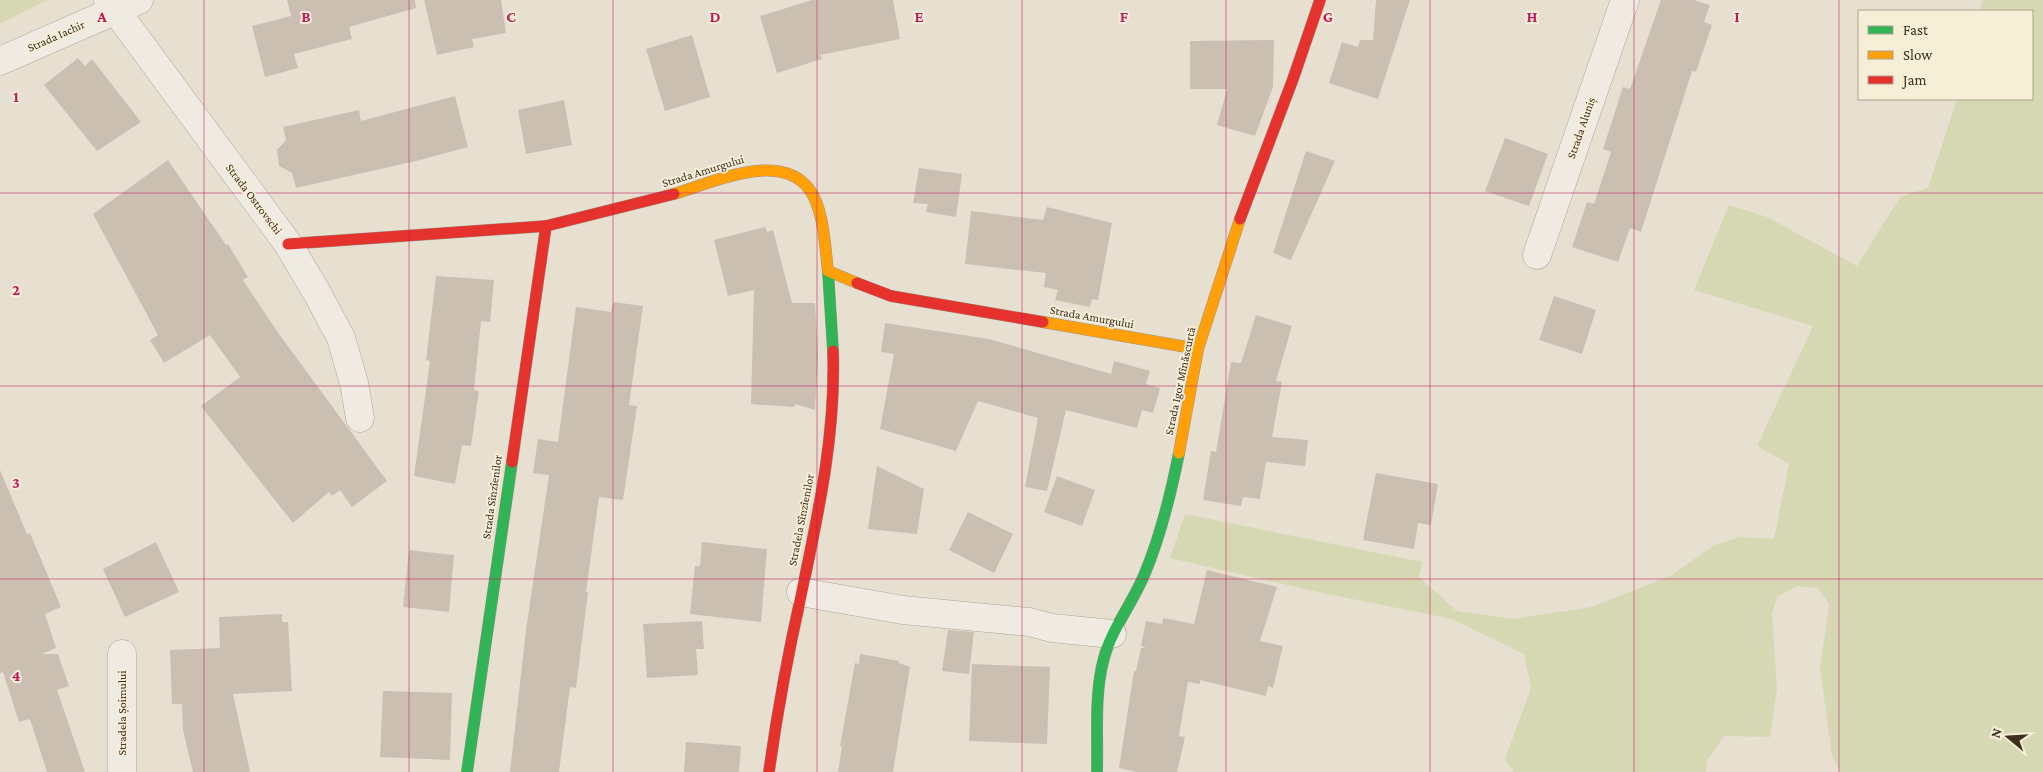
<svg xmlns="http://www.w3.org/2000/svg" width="2043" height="772" font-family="'Crimson Pro',serif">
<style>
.green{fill:#d6d7b3}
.building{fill:#cbbfb2}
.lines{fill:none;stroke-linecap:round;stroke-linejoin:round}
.street-casing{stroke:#ada599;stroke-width:29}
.fast-casing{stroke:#9c958a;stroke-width:12}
.slow-casing{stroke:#9c958a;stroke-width:12}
.jam-casing{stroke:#9c958a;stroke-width:12}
.street{stroke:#efebe3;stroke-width:28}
.fast{stroke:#30b455;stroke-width:11}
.slow{stroke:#ff9f0a;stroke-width:11}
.jam{stroke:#e5322d;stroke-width:11}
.grid{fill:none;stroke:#c2185b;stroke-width:1;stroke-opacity:0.55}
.labels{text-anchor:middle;stroke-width:4;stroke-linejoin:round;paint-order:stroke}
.street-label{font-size:12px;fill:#3d2e20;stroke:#f7eed8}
.grid-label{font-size:16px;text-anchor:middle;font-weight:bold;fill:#c2185b;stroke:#f7eed8;stroke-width:4;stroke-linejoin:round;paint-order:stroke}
</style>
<rect width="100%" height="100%" fill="#e7e0d1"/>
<g class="green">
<path d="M0 0H47L0 24Z"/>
<path d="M1983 0H2043V772H1840L1832 755 1820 669 1829 604 1818 588 1797 586 1777 597 1772 614 1777 689 1770 737 1724 736 1707 761 1706 772H1514L1505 759 1531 688 1524 654 1452 619 1322 593 1170 558 1185 514 1422 562 1419 577 1457 611 1513 619 1591 607 1670 576 1715 545 1740 537 1774 539 1789 464 1757 446 1813 326 1694 290 1729 205 1767 217 1857 266 1900 197 1928 188 1957 99H2032V11H1980Z"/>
</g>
<g class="building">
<path d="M287 0H415L416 8 349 27 352 39 294 54 298 68 265 77 252 26 291 16Z"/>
<path d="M424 0H501L506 33 472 39 474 47 437 55Z"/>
<path d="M812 0H893L900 39 820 55 822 59 777 73 760 16Z"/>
<path d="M1376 0H1410L1378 99 1329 83 1342 42 1358 47 1360 40H1373Z"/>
<path d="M1661 0H1694L1710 5 1704 22 1712 25 1696 72 1692 71 1641 232 1630 228 1618 262 1572 247 1587 202 1594 204 1611 152 1603 149 1623 87 1630 89Z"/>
<path d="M692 35 710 97 665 111 646 49Z"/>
<path d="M1274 40 1273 87 1255 136 1217 125 1227 89H1190V41Z"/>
<path d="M78 58 85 66 92 59 141 122 97 151 44 85Z"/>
<path d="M455 96 468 147 416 161 296 188 292 173 279 166 277 150 286 140 283 127 359 110 361 121Z"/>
<path d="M564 100 572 145 526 154 518 110Z"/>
<path d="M1505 138 1548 154 1529 206 1485 191Z"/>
<path d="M1306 151 1335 161 1291 260 1273 253Z"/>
<path d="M168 160 226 245 228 244 248 277 243 280 279 334 387 481 352 507 340 490 332 496 329 492 293 523 201 406 240 377 210 335 164 363 150 340 158 335 93 214Z"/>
<path d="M919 168 962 174 956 217 926 212 928 204 913 203Z"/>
<path d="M1047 207 1112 223 1098 300 1092 299 1090 307 1055 300 1058 290 1044 287 1046 273 965 264 971 211 1043 220Z"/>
<path d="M765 227 767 232 773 230 792 303H815L818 356 815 410 795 404 794 407 751 404 754 290 728 296 714 240Z"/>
<path d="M436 276 494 280 490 322 481 321 474 390 479 391 471 446 462 445 455 484 414 476 430 361 426 360Z"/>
<path d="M1554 296 1596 310 1582 354 1539 340Z"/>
<path d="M613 302 643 306 629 405 637 406 623 500 599 497 586 592H588L576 688 570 687 559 772H510L526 630 549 475 533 473 538 439 558 442 576 307 611 312Z"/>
<path d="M1256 315 1292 326 1276 381 1282 382 1272 437 1308 440 1305 466 1266 462 1260 499 1243 497 1241 506 1203 500 1211 451 1216 452 1231 362 1241 363Z"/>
<path d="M885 323 989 339 1111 374 1114 361 1150 371 1146 384 1160 388 1153 413 1142 410 1137 428 1066 410 1047 491 1025 487 1038 418 978 401 956 451 880 429 894 354 881 352Z"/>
<path d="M877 466 924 489 917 534 868 529Z"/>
<path d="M0 470 27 534 30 533 61 607 45 614 56 648 42 654H58L69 686 57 690 85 772H47L30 719 19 722 3 672 0 673Z"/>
<path d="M1376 473 1438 484 1431 525 1418 523 1414 549 1363 540Z"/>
<path d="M1057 476 1095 490 1082 526 1044 512Z"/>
<path d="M968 512 1013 534 994 573 949 550Z"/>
<path d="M156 542 179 592 125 617 103 569Z"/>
<path d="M702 542 767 549 761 622 690 614 695 566H700Z"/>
<path d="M409 550 454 555 449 612 403 607Z"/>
<path d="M1207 570 1277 587 1260 641 1283 646 1273 688 1268 686 1266 696 1200 680V684L1188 682 1179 736 1185 737 1177 772H1136L1119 768 1134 671H1136L1141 648H1146L1141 646 1146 621 1162 624 1163 618 1194 624Z"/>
<path d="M282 614V622H288L292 691 233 694 250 772H193L183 730 182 704H172L170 650 220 648 219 617Z"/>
<path d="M702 621 704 649H696L698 675 647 678 643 624Z"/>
<path d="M948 630 974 632 969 674 942 671Z"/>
<path d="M860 654 899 661V663L910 667 893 772H838L842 746H840L855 663 859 664Z"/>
<path d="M972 664 1050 667 1047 744 969 741Z"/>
<path d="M383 691 452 693 450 760 380 757Z"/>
<path d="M686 742 741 746 739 772H684Z"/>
</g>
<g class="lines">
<defs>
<g id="street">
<path d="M108 0 288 244 317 293 341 338 354 383 360 418"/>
<path d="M0 61 139 0"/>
<path d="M1537 255 1625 0"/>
<path d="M801 592 903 610 1029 622 1052 628 1112 634"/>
<path d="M122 654V772"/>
</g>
<g id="fast">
<path d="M828 271 833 351"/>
<path d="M467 772 512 462"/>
<path d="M1097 772C1098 735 1094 694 1104 658 1112 628 1133 603 1145 573 1161 535 1171 493 1179 453"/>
</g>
<g id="slow">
<path d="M674 194C711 183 780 150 809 189 824 208 825 248 828 271L857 283"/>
<path d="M1043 322 1198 349"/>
<path d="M1179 453 1198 349 1240 219"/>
</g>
<g id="jam">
<path d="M1240 219 1293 79 1320 0"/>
<path d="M288 244 546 226 674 194"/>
<path d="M857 283 891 296 1043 322"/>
<path d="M512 462 546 226"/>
<path d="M769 772C777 713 788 654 801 596 818 515 836 434 833 351"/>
</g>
</defs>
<use href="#street" class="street-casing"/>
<use href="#fast" class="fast-casing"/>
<use href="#slow" class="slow-casing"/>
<use href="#jam" class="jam-casing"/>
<use href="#street" class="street"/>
<use href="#fast" class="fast"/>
<use href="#slow" class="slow"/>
<use href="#jam" class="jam"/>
</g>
<path class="grid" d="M204 0V772M409 0V772M613 0V772M817 0V772M1022 0V772M1226 0V772M1430 0V772M1634 0V772M1839 0V772M0 193H2043M0 386H2043M0 579H2043"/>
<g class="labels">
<g class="street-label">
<text transform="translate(56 36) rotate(-24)" y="4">Strada Iachir</text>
<text transform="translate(1581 128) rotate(-71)" y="4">Strada Aluniș</text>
<text transform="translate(703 171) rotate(-17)" y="4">Strada Amurgului</text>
<text transform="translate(254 199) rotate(53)" y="4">Strada Ostrovschi</text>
<text transform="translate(1092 317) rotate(10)" y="4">Strada Amurgului</text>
<text transform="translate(1180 381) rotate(-78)" y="4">Strada Igor Mînăscurtă</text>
<text transform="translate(492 497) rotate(-82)" y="4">Strada Sînzîenilor</text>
<text transform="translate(801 520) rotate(-79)" y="4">Stradela Sînzîenilor</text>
<text transform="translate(122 713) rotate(-90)" y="4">Stradela Șoimului</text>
</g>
</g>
<g class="grid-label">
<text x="102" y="22">A</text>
<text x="306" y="22">B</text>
<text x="511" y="22">C</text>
<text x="715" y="22">D</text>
<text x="919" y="22">E</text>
<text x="1124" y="22">F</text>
<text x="1328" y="22">G</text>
<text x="1532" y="22">H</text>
<text x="1737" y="22">I</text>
<text x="16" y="102">1</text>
<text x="16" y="295">2</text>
<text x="16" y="488">3</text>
<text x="16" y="681">4</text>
</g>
<rect x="1858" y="10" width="175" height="90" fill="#f7eed8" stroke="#ada18e"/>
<rect x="1868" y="26" width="25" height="8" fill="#30b455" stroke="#ada18e"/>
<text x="1903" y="35" font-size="15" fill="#3d2e20">Fast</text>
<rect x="1868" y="51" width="25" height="8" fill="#ff9f0a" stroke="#ada18e"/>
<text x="1903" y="60" font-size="15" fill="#3d2e20">Slow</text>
<rect x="1868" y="76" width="25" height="8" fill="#e5322d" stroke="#ada18e"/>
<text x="1903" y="85" font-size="15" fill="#3d2e20">Jam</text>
<g transform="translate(2008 737) rotate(288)" stroke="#f7eed8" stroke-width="4" paint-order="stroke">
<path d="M0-4L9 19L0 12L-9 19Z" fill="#3d2e20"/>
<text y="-8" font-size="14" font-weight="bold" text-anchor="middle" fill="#3d2e20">N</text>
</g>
</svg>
